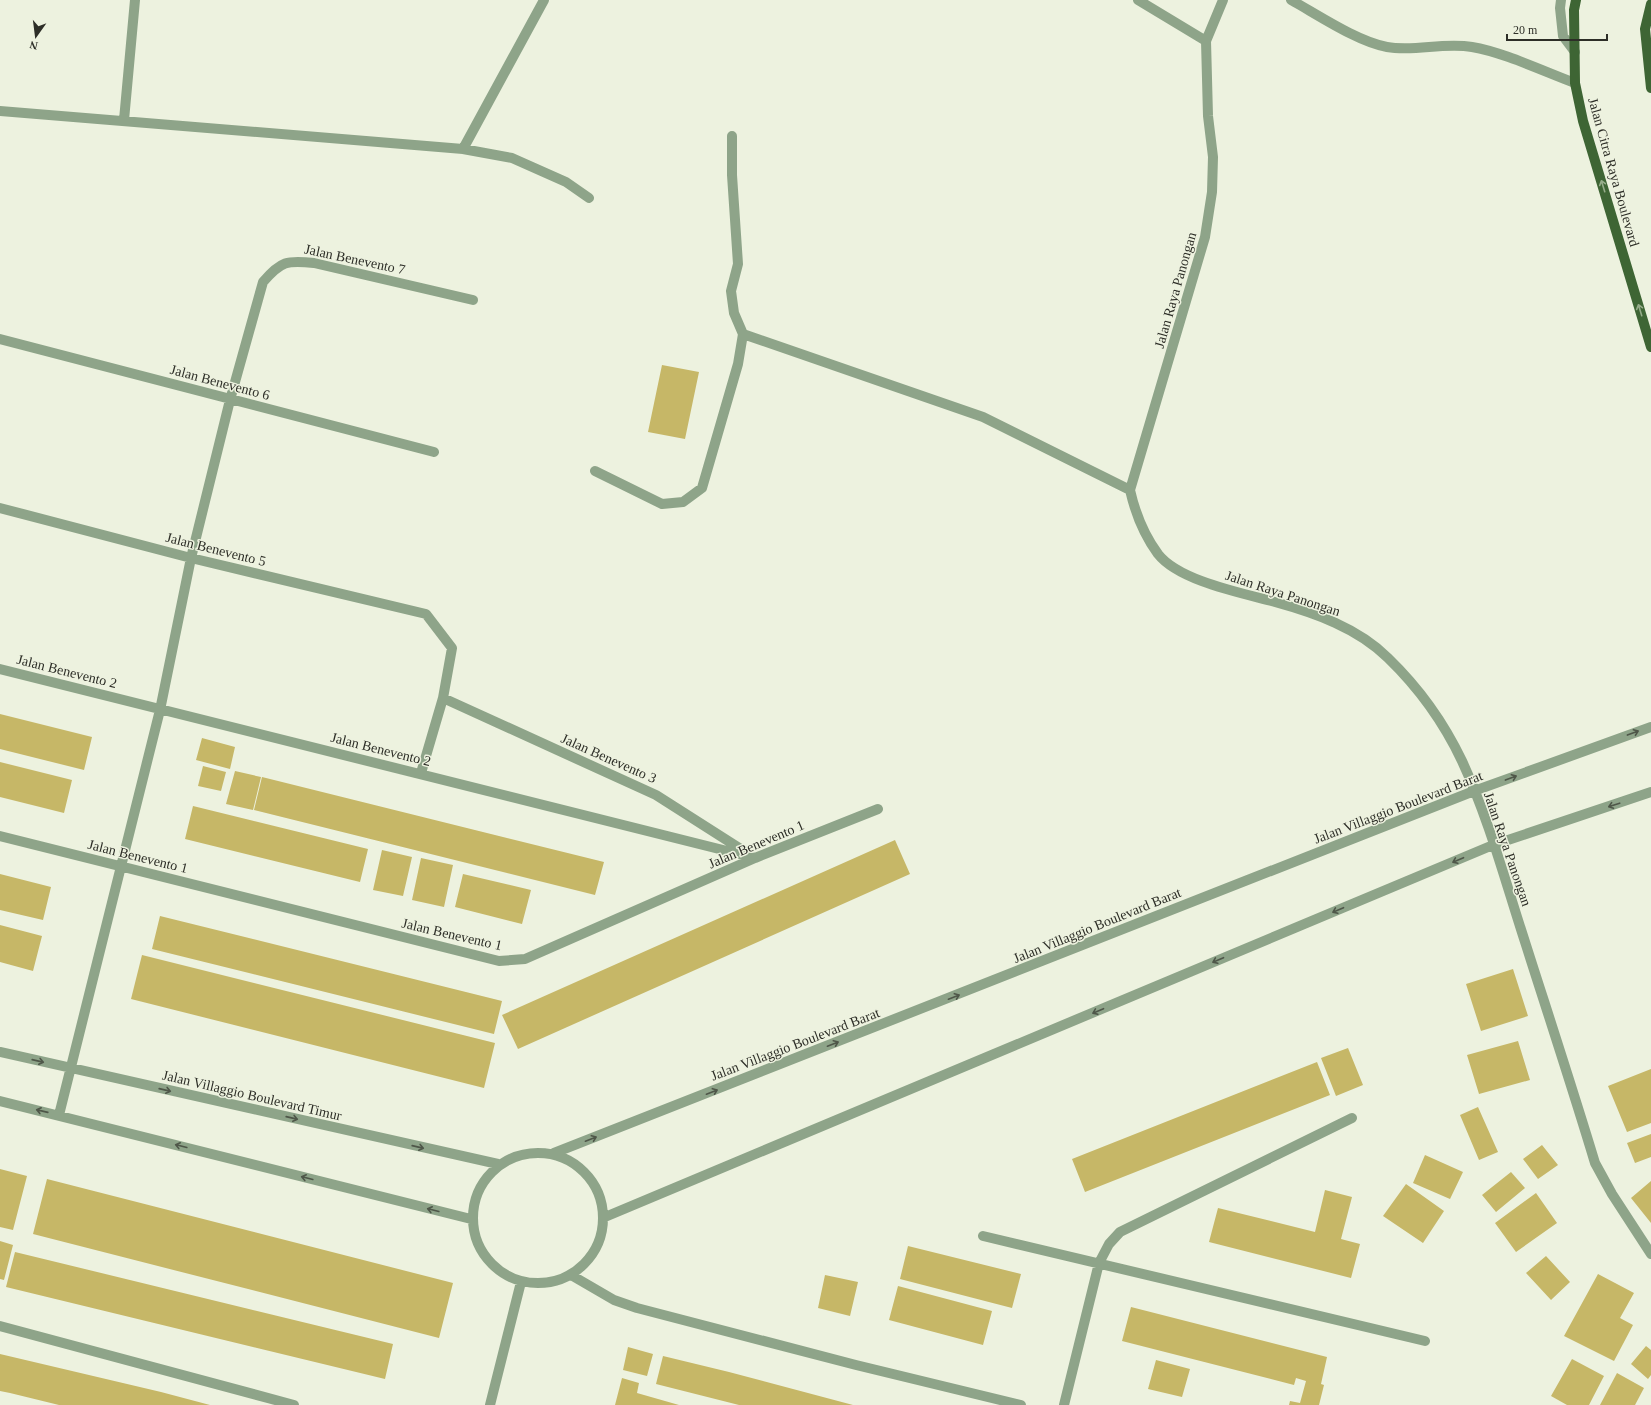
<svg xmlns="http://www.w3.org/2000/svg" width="1651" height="1405" font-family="'Times New Roman',serif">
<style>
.building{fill:#c6b767}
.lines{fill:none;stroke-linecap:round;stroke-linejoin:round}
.minor{stroke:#8ea489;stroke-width:10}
.major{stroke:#3e6534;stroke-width:10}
.oneway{stroke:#96ac8a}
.oneway2{stroke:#4f5749}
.labels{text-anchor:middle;stroke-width:3;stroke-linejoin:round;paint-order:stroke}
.street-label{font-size:14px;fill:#2d2e27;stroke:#edf2df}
</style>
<rect width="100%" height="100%" fill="#edf2df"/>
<!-- building -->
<path class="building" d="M662 365 699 372 685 439 648 432Z
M0 714 92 737 84 770 0 749Z
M202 738 235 747 230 769 196 760Z
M0 762 72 780 64 813 0 797Z
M203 766 226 772 221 791 198 786Z
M235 771 261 777 253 810 226 804Z
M262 777 604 862 595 895 254 810Z
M193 806 368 849 360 882 185 839Z
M895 840 910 874 518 1049 502 1015Z
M382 850 412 857 403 896 373 890Z
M421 858 453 865 444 907 412 900Z
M0 874 51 887 43 920 0 910Z
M463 874 531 890 522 924 455 907Z
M160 916 502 1001 494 1034 152 949Z
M0 925 42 936 33 971 0 962Z
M142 955 495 1043 484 1088 131 999Z
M1513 969 1528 1016 1481 1031 1466 984Z
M1518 1041 1530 1080 1479 1094 1467 1055Z
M1348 1048 1363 1085 1336 1096 1321 1058Z
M1317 1062 1330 1095 1085 1192 1072 1159Z
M1651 1069V1123L1627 1132 1608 1086Z
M1478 1107 1498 1152 1479 1160 1460 1115Z
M1651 1134V1157L1635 1163 1627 1143Z
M1542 1145 1558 1165 1538 1179 1523 1159Z
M1425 1155 1463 1172 1450 1199 1413 1183Z
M0 1169 27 1176 13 1230 0 1227Z
M1511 1172 1525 1188 1496 1212 1482 1195Z
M47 1179 453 1283 439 1338 33 1234Z
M1651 1181V1223L1631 1198Z
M1406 1184 1444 1211 1423 1243 1383 1216Z
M1325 1190 1352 1197 1341 1239 1360 1244 1351 1278 1209 1242 1218 1208 1315 1232Z
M1536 1193 1557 1223 1516 1252 1495 1223Z
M0 1241 13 1245 4 1280 0 1279Z
M908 1246 1021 1274 1012 1308 900 1279Z
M15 1252 393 1344 385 1379 6 1287Z
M1546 1256 1570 1282 1551 1300 1526 1273Z
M1598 1274 1634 1293 1620 1318 1633 1325 1614 1361 1564 1336Z
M825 1275 858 1282 850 1316 818 1308Z
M898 1286 992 1311 983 1345 889 1320Z
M1131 1307 1327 1357 1321 1384 1324 1385 1319 1405H1289L1290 1401 1300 1403 1306 1381 1296 1378 1294 1385 1122 1341Z
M1646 1346 1651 1350V1375L1648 1379 1631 1364Z
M628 1347 653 1354 647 1376 623 1370Z
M0 1354 161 1392 210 1405H59L10 1393 0 1391Z
M663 1356 729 1372 853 1405H739L656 1384Z
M1572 1359 1604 1376 1589 1405H1567L1551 1396Z
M1156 1360 1190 1369 1182 1397 1148 1389Z
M1617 1373 1644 1388 1635 1405H1600Z
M622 1378 639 1383 637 1393 679 1405H615Z"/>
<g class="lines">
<!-- minor -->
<path class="minor" d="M1138 0 1206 41
M1223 0 1206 41 1208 116 1213 157 1212 192 1205 237 1130 490C1135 512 1144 535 1158 554 1179 581 1242 593 1275 602 1315 613 1358 628 1388 658 1418 687 1444 723 1462 761 1489 819 1506 884 1526 945 1549 1017 1573 1090 1595 1163L1612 1194 1651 1254
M1291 0C1318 15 1358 42 1387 47 1415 52 1443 42 1472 47 1503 52 1545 72 1575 83
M1561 0 1560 8 1563 36 1575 52
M0 111 463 149 512 158 566 182 589 198
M124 120 135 0
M732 136V175L738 264 731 291 734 313 743 334 983 417 1130 490
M463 149 544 0
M0 339 434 452
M595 471 662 504 683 502 702 488 738 364 743 334
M0 508 191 558 426 614 452 648 443 698 421 773
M0 669 755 858
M443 698 656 795 747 853
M0 836 499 961 525 959 755 858 878 809
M0 1052 498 1164
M0 1101 471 1219
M59 1115 160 710 191 558 230 400 263 282C281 261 287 260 314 263L473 300
M473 1218a65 65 0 1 1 130 0a65 65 0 1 1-130 0Z
M554 1153 1474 791 1651 727
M605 1217 1493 845 1651 792
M983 1236 1425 1341
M571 1275 614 1300 637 1308 856 1365 1021 1405
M0 1326 294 1405
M490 1405 521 1282
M1064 1405 1099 1263 1109 1244 1120 1232 1352 1118"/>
<!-- major -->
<path class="major" d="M1576 0 1574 10 1575 83 1583 121 1651 347
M1651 4 1645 29 1651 88"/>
</g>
<!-- one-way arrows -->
<defs><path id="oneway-shaft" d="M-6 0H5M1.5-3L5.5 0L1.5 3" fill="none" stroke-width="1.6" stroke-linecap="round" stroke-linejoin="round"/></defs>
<g class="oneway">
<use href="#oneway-shaft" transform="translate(1603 186) rotate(-107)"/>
<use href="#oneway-shaft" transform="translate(1640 310) rotate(-107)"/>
</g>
<g class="oneway2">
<use href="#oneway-shaft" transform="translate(1633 733) rotate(-20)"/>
<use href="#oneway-shaft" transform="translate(1511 778) rotate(-20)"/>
<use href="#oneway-shaft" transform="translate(1614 805) rotate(162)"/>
<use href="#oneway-shaft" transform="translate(1458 860) rotate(157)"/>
<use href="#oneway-shaft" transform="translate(1338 910) rotate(157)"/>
<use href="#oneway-shaft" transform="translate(1218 960) rotate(157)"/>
<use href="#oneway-shaft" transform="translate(954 997) rotate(-21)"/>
<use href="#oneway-shaft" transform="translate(1098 1011) rotate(157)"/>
<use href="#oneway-shaft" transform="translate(833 1044) rotate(-21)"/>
<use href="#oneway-shaft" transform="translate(38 1061) rotate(13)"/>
<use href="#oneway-shaft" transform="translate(165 1090) rotate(13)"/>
<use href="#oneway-shaft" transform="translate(712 1092) rotate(-21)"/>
<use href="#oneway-shaft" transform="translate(42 1111) rotate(-167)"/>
<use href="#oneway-shaft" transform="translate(292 1118) rotate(13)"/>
<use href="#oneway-shaft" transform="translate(591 1139) rotate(-21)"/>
<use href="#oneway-shaft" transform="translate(181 1146) rotate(-166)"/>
<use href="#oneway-shaft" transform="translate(418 1147) rotate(13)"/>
<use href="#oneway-shaft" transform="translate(307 1178) rotate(-166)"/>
<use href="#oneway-shaft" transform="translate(433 1210) rotate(-166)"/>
</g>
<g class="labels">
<!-- street labels -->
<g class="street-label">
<text transform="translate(1614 172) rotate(74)" y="5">Jalan Citra Raya Boulevard</text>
<text transform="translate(355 259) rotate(12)" y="5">Jalan Benevento 7</text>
<text transform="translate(1175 290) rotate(-74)" y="5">Jalan Raya Panongan</text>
<text transform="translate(220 382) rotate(15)" y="5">Jalan Benevento 6</text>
<text transform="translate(216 549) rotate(14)" y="5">Jalan Benevento 5</text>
<text transform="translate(1283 593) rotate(18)" y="5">Jalan Raya Panongan</text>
<text transform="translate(67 671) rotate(14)" y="5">Jalan Benevento 2</text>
<text transform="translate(381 749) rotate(14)" y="5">Jalan Benevento 2</text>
<text transform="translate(609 758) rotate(24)" y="5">Jalan Benevento 3</text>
<text transform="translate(1398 807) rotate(-21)" y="5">Jalan Villaggio Boulevard Barat</text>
<text transform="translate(756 844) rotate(-23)" y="5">Jalan Benevento 1</text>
<text transform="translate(1508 849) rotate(71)" y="5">Jalan Raya Panongan</text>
<text transform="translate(138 856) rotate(14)" y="5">Jalan Benevento 1</text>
<text transform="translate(1097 925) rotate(-22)" y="5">Jalan Villaggio Boulevard Barat</text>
<text transform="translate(452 934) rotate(13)" y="5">Jalan Benevento 1</text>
<text transform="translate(795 1044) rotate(-21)" y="5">Jalan Villaggio Boulevard Barat</text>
<text transform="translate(252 1095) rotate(13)" y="5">Jalan Villaggio Boulevard Timur</text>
</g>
</g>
<!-- north arrow -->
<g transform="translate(36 36) rotate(194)" stroke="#edf2df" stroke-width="3" paint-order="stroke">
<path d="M0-3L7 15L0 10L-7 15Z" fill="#2d2e27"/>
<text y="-6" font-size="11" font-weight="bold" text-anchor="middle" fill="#2d2e27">N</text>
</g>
<!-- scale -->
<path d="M1507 34v6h100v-6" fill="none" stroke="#2d2e27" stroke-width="2"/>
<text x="1513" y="34" font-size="12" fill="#2d2e27" stroke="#edf2df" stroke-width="3" paint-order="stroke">20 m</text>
</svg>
